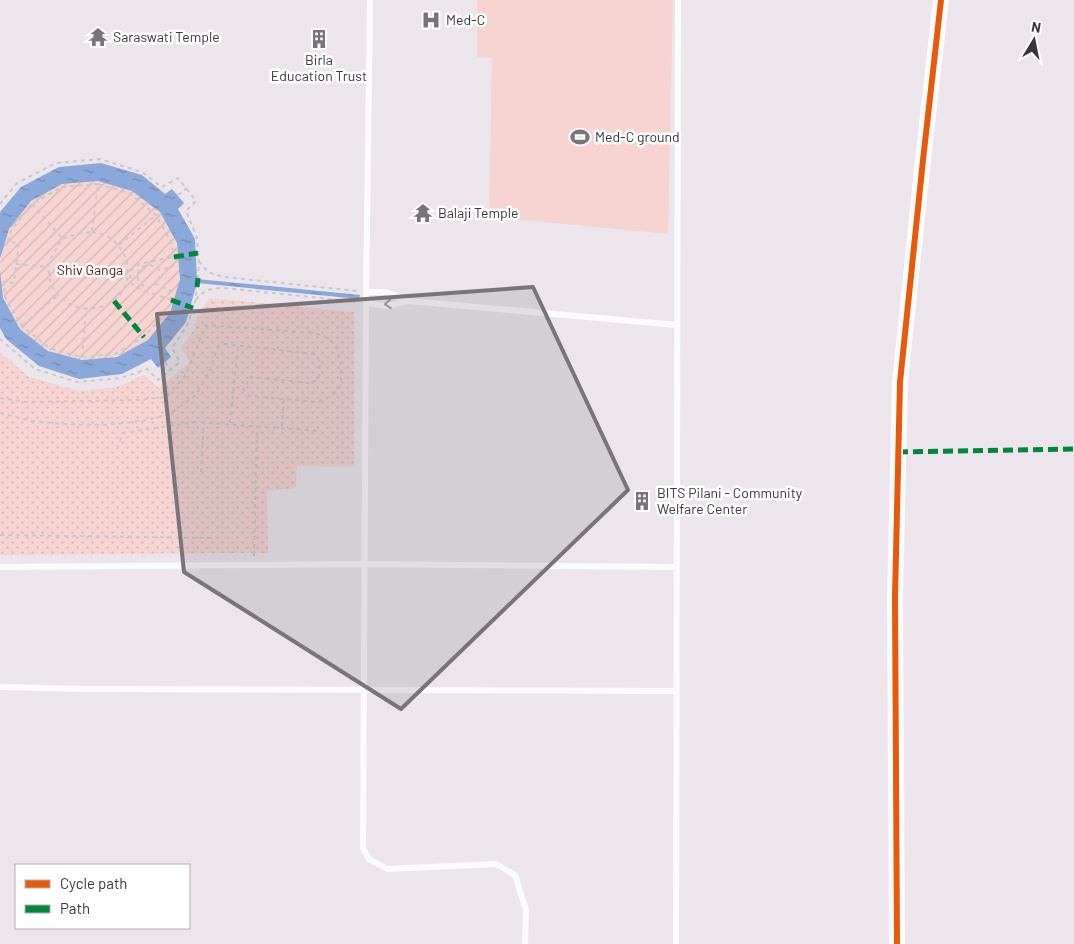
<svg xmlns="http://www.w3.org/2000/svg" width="1074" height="944" font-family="Barlow,sans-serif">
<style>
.grass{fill:url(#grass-dots)}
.garden{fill:url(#garden-furrows)}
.pitch{fill:#f6d4d2}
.water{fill:url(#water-ripples)}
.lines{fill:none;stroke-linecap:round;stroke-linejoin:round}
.path{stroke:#cac8cb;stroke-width:2;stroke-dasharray:4 4;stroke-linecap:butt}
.service{stroke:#fcfbfc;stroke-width:6}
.tertiary{stroke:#fcfbfc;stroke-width:16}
.quiet{stroke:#00873e;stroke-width:5;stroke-dasharray:10 5;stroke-linecap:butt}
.cycleway-casing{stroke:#fff;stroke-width:9}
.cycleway{stroke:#e8590c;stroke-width:6}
.oneway{stroke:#9c989c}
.marked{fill:#797479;fill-opacity:0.2;stroke:#797479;stroke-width:4;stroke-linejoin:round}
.labels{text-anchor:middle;stroke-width:5;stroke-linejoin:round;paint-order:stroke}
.poi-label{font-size:14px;fill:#3b363b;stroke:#fff;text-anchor:start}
.park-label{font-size:14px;fill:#63120e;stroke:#fff}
</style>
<defs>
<pattern id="grass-dots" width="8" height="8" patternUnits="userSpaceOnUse" patternTransform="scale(1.25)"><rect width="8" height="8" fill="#f6d4d2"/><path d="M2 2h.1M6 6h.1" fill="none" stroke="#d4b7b5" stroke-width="1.8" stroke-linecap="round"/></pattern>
<pattern id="garden-furrows" width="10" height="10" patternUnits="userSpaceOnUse" patternTransform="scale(1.25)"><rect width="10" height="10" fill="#f6d4d2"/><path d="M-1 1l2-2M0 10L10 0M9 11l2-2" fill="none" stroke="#d4b7b5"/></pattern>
<pattern id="water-ripples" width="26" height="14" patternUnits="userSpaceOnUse" patternTransform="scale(1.25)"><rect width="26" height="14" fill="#8aa8da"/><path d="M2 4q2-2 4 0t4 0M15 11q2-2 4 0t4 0" fill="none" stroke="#728ab2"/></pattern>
</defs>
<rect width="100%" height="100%" fill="#ece6ec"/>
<!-- grass -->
<path class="grass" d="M209 298 354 312V467L297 466 296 488 267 491 268 553 0 555V352L29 377 80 391 117 387 144 375 159 388 190 362 181 348 192 333 200 311Z"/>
<!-- garden -->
<path class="garden" d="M0 270a90 90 0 1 1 180 0a90 90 0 1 1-180 0Z"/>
<!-- pitch -->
<path class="pitch" d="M477 0H672L673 1 668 234 489 217 492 58 477 57Z"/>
<!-- water -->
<path class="water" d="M101 163 142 175 165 194 172 189 184 203 178 209 195 239 197 279 360 295 359 299 197 283 186 322 165 348 171 357 158 368 151 359 122 374 79 379 39 366 6 339 0 328V271L3 298 20 329 48 351 82 360 117 357 148 340 170 313 180 279 177 243 160 212 132 191 98 181 62 184 31 201 9 229 0 259V212L21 187 59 167Z"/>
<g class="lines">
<!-- path -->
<path class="path" d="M98 184 129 193 156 215 172 244 174 264 172 267 159 270 151 265 141 267 137 274 139 283 148 288 157 284 171 291 172 297 167 311 144 337 115 354 81 357 49 348 22 326 5 297 4 282 14 283 19 243 8 242 11 231 32 204 62 187Z
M178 195 187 188
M0 204 17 183 56 163 100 159 142 172 162 187 178 178 196 201 186 211 197 238 199 261 198 278
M32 204 62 238
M92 231 98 184
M92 232C96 233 102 234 107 236 116 241 125 252 127 263 127 266 128 271 128 274 123 321 54 319 49 274 49 272 48 269 48 266 49 260 59 245 62 239L77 234Z
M119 245 156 215
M199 261 207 271 216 275 225 277 357 291
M16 264 48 267
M158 277 167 278
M171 300 136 287 131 283 130 274 133 268 139 264 174 257
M196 300C203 290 212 288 224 288L359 302
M23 325 57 296
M0 339 35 369 77 382 121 378 147 369 158 380 180 362 172 348 188 324 195 302 197 287
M82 357 86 309
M165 362 171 370
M0 398 26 402 138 400 166 397 185 376 206 325 314 333C335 338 340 350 341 371 341 377 342 384 338 390 333 396 324 400 318 402L250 396 245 392 243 388 251 377 310 383 319 379C319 370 322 360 314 354L225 344 219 346 217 349 210 370 196 395 170 414 142 421 104 425 63 424 32 421 0 413
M230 423 238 346
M282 427 284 399
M117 449 123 433 195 422 321 431
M201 472 204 422
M0 535 214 538
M254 556 257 426"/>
<!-- service -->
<path class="service" d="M370 0 366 303 363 848 369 859 387 869 496 864 515 875 526 910 525 944
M367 292H386L409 301 677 325
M366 303 386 306 408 301
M0 567 364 564 676 567
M0 687 86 689 676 691
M676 944 678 0"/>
<!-- tertiary -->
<path class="tertiary" d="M897 944 895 597 900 382 923 160 941 0"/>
<!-- quiet -->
<path class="quiet" d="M174 257 198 253
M197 287 198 278
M171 300 193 308
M114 301 144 337
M898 452 1074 449"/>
<!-- cycleway casing -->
<g class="cycleway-casing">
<path id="cycleway" d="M897 944 895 597 900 382 923 160 941 0"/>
</g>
<!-- cycleway -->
<use href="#cycleway" class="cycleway"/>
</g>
<!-- one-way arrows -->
<defs><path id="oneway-chevron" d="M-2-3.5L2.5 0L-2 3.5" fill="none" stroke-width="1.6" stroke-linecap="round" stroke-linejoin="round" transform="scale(1.25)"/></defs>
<use class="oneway" href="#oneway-chevron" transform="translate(388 304) rotate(176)"/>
<!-- marked area -->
<path class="marked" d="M533 287 628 490 401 709 184 572 157 314Z"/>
<!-- icons -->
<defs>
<g id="hospital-bare" transform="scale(1.5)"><path d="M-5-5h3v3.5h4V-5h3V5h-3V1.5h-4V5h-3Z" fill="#797479" stroke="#fff" stroke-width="2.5" paint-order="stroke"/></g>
<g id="temple-bare" transform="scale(1.5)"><path d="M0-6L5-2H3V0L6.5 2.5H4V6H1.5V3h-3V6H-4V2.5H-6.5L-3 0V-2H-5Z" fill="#797479" stroke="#fff" stroke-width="2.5" paint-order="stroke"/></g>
<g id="building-bare" transform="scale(1.5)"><path d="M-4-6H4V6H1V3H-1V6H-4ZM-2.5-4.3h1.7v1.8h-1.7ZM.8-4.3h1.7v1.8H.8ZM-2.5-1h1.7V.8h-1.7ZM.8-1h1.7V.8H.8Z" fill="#797479" stroke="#fff" stroke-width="2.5" paint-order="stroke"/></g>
<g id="stadium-bare" transform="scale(1.5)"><path d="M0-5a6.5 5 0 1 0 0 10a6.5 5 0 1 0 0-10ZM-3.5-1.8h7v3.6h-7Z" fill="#797479" stroke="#fff" stroke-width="2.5" paint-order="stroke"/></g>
</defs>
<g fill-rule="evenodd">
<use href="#hospital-bare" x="431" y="20"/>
<use href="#temple-bare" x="98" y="37"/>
<use href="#building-bare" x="319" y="39"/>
<use href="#stadium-bare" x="580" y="137"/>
<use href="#temple-bare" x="423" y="213"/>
<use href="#building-bare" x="642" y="501"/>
</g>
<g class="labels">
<!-- poi labels -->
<g class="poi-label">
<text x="446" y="25">Med-C</text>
<text x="113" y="42">Saraswati Temple</text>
<text x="319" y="65" text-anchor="middle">Birla<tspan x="319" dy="16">Education Trust</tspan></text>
<text x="595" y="142">Med-C ground</text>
<text x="438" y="218">Balaji Temple</text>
<text x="657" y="498">BITS Pilani - Community<tspan x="657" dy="16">Welfare Center</tspan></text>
</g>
<!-- park labels -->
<g class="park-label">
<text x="90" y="275">Shiv Ganga</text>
</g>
</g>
<!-- legend -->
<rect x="15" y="864" width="175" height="65" fill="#ffffff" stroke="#b1afb1"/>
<rect x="25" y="880" width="25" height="8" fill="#e8590c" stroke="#b1afb1"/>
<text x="60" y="889" font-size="15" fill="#3b363b">Cycle path</text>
<rect x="25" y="905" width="25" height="8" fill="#00873e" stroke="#b1afb1"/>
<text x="60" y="914" font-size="15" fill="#3b363b">Path</text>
<!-- north arrow -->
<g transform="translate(1034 40) rotate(10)" stroke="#ffffff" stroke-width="4" paint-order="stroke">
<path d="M0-4L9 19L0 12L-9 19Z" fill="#3b363b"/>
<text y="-8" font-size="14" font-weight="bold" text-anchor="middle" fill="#3b363b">N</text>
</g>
</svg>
